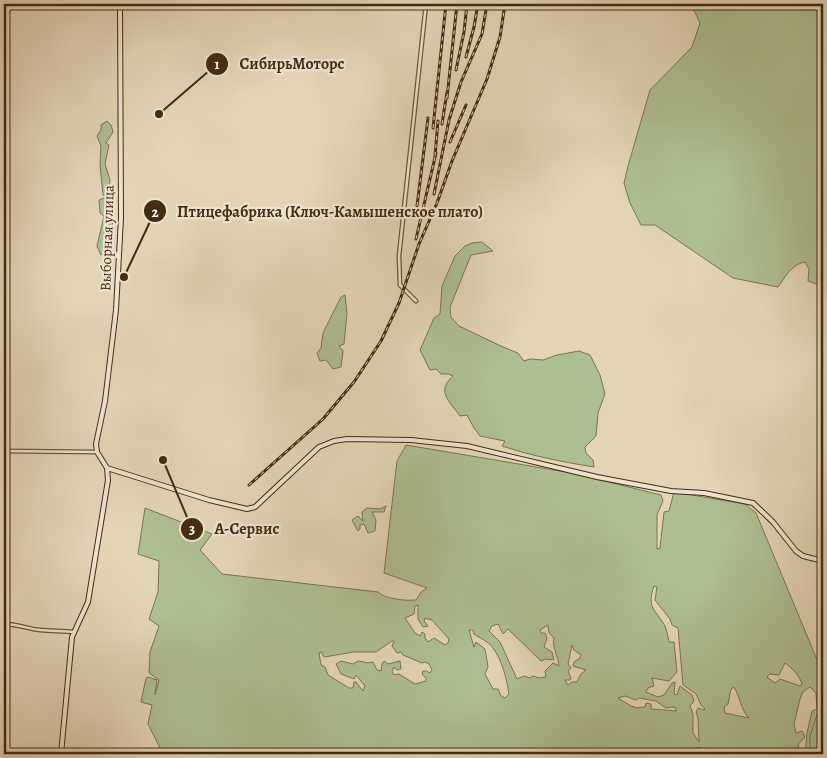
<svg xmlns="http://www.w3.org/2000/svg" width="827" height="758" font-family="Alegreya,serif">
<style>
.green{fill:#aebe93;stroke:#7a7452;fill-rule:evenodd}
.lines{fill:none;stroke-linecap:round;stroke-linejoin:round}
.stream{stroke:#76806c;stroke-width:1}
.street-casing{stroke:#6c553a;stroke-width:5}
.secondary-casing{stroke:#452b10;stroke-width:6}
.street{stroke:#ede3d1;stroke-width:2.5}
.secondary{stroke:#ede3d1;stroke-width:4}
.rail-casing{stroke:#452b10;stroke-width:3}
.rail{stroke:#ede3d1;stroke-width:1;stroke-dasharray:4;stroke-linecap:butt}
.labels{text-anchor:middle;stroke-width:4.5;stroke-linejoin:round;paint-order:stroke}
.street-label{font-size:15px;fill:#452b10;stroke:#ede3d1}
.leader{fill:none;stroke:#452b10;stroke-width:2}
.callout-dot{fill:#452b10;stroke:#ede3d1;stroke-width:2}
.mark-label{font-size:15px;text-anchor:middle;font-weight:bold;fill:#fff}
.callout-label{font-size:16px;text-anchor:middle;font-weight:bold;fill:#452b10;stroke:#ede3d1;stroke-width:4.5;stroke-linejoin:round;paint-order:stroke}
</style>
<rect width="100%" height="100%" fill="#e3d4b8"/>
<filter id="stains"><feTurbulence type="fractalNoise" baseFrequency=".004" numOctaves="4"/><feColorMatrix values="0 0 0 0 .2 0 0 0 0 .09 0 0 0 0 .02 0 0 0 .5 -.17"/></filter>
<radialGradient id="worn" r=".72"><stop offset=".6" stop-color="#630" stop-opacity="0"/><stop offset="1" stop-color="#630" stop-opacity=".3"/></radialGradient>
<!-- green -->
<path class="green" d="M691 4H823V282L816 284 808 281 809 269 805 262C792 264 785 277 778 287L733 278 655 225H641L630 203 624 183 628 166 650 90 692 47 700 23Z
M107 121 111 125 113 132 106 143 109 145 105 164 110 180 109 194 105 196 103 195 100 165 101 146 97 136 101 130V125Z
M104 198 110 202 109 212 113 222 107 241H111V247L101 255 97 246 104 216 100 213 99 200Z
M482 242 493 251 471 255 450 307 451 317 459 326 503 347 518 353 524 361 530 359 543 360 557 355 579 351 590 355 600 375 605 394 598 413 596 436 585 447 586 453 593 460 594 467C563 462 532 456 502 446L505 441 480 436 474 428 467 415 460 416C449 401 436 391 453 376L448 374H441L436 369 430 370 420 350 434 318 440 314 442 286 455 256 465 246 472 243Z
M345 295 347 313 344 344 339 346 343 351 341 367 333 369 326 360 320 361 317 353 321 348 323 333 341 297Z
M406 445 572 473 661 495 663 501 657 515V549L660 548 664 512 669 511 674 492 745 504 756 513 823 674V730L821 733 820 740 823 744V754H805L807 733 812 711 817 709 816 693 810 687 803 692 800 699 794 724 796 733 802 731 805 737 799 743 796 754H709L708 751 699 747 696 748V754H265C244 746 224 753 203 754 190 755 176 754 163 754L148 724 152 705 141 702 146 678 148 677 157 680 155 695 159 680 149 673 150 652 159 626 149 619 158 592 159 561 138 554 145 508 212 534 200 550 222 574 378 592C385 599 406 601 416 600L421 592 427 588 384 573 397 461ZM654 586 657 587 655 600 670 619 672 625 678 628 683 685 696 694 701 705 705 709 704 710 698 708 696 712 698 718 699 742 693 733V714L690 706 694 701 692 695 680 686 677 695 674 694 675 682 672 683 664 695 658 697 646 692 648 688 654 686 652 678 669 681 677 672 674 642H669C668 637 667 631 665 626 656 610 646 608 654 586ZM418 605V619L423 627 428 626 424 621 425 618 432 620 449 639 448 643 445 645 434 638 428 642 425 638V634L422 632 420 636 415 633 405 618 414 614 415 606ZM498 624 503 634 508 629 541 661 546 659 554 660 552 652 544 647 547 638 545 633H541L540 630 548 625 549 633 554 638C552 648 558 655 559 666L553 663 545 671 546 677 539 678 533 676 530 678 524 676 517 679 500 642 489 631 492 626ZM469 630H473L474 634C480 638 489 642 493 648 502 660 507 680 509 694L505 698 501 696 498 689H493L485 674 488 667 485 649 476 642 474 647ZM392 641H394L392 646 397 653 401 652 403 655 422 663 425 662 429 664 432 670 430 673 427 671H423L422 674 426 678V681L415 684 399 674 394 675 392 672 394 667 397 670 401 669 400 661 388 664 384 661 382 664 381 671 377 670 373 662 368 663 358 661 353 664 341 661 336 664 341 674 354 679 356 675 365 686 363 691 356 682H354L353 688H349L328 675 325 667 321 665 319 653 321 652 324 657 354 652H376ZM572 645 574 650 581 655 580 658 574 662 573 666 586 670 581 674 577 682H572L568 685 565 680H570L571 678 568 671 571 668 568 664ZM785 663C792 668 800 676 802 684L800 686 780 679 775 683 767 677 770 674 779 675ZM734 687C740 697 741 710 749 718L725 713 724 707 728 704 731 689ZM625 696 636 700 639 698 656 701 666 708 672 707 676 708V711L651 709V704L646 703 645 707 637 708 631 706 618 698Z
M386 506 384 512H372L376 520 375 531 368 533 364 524 360 525V529L358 531 352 520 358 516 363 521 362 512 367 508 380 509Z"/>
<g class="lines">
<!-- stream -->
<path class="stream" d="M815 754 810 746V736L819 709 823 689"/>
<!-- street casing -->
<g class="street-casing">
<path id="street" d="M416 301 400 285 399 256 426 4
M4 451 97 452
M4 624C17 624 28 629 40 630 51 631 62 631 74 632
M207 754 236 751 262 754"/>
</g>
<!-- secondary casing -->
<g class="secondary-casing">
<path id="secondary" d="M107 468 209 500 247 509 255 507 319 447 334 441 347 439 411 440 467 446 597 477 671 491 704 493 753 503 773 522 796 551 803 556 823 561
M61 754 72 637 88 602 108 480 107 468 97 452 96 444 105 401 116 310 121 218 120 4"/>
</g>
<!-- street -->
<use href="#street" class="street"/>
<!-- secondary -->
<use href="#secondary" class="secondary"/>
<!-- rail casing -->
<g class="rail-casing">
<path id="rail" d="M466 57 474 27 478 4
M456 70 464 32 467 4
M447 98 457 4
M442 124 447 92
M433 128 446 4
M450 142 466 105
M435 156 438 121
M434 194 449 120 461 82 482 34 487 4
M417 206 428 118
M416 239 436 153
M249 485 323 419 354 382 381 341 399 303 419 244 437 203 452 161 487 79 500 37 505 4"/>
</g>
<!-- rail -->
<use href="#rail" class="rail"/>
</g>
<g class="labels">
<!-- street labels -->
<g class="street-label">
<text transform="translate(107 238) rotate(-88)" y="5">Выборная улица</text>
</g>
</g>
<!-- callouts -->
<path class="leader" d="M159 114L217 64M124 277L155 211M163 460L192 529"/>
<g class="callout-dot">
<circle cx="159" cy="114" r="5"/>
<circle cx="124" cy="277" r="5"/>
<circle cx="163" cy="460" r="5"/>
<circle cx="217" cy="64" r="12"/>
<circle cx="155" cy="211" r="12"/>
<circle cx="192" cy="529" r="12"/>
</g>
<g class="mark-label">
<text x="217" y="69">1</text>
<text x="155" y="217">2</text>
<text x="192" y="534">3</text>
</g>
<g class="callout-label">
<text x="292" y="69">СибирьМоторс</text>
<text x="330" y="217">Птицефабрика (Ключ-Камышенское плато)</text>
<text x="247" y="534">А-Сервис</text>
</g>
<!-- margin -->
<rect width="827" height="758" fill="none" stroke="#e3d4b8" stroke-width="20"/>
<rect x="5" y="5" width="817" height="748" fill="none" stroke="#452b10" stroke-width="2.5"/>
<rect x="10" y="10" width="807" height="738" fill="none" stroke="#452b10"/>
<rect width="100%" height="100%" filter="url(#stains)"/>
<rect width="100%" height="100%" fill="url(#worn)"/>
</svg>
